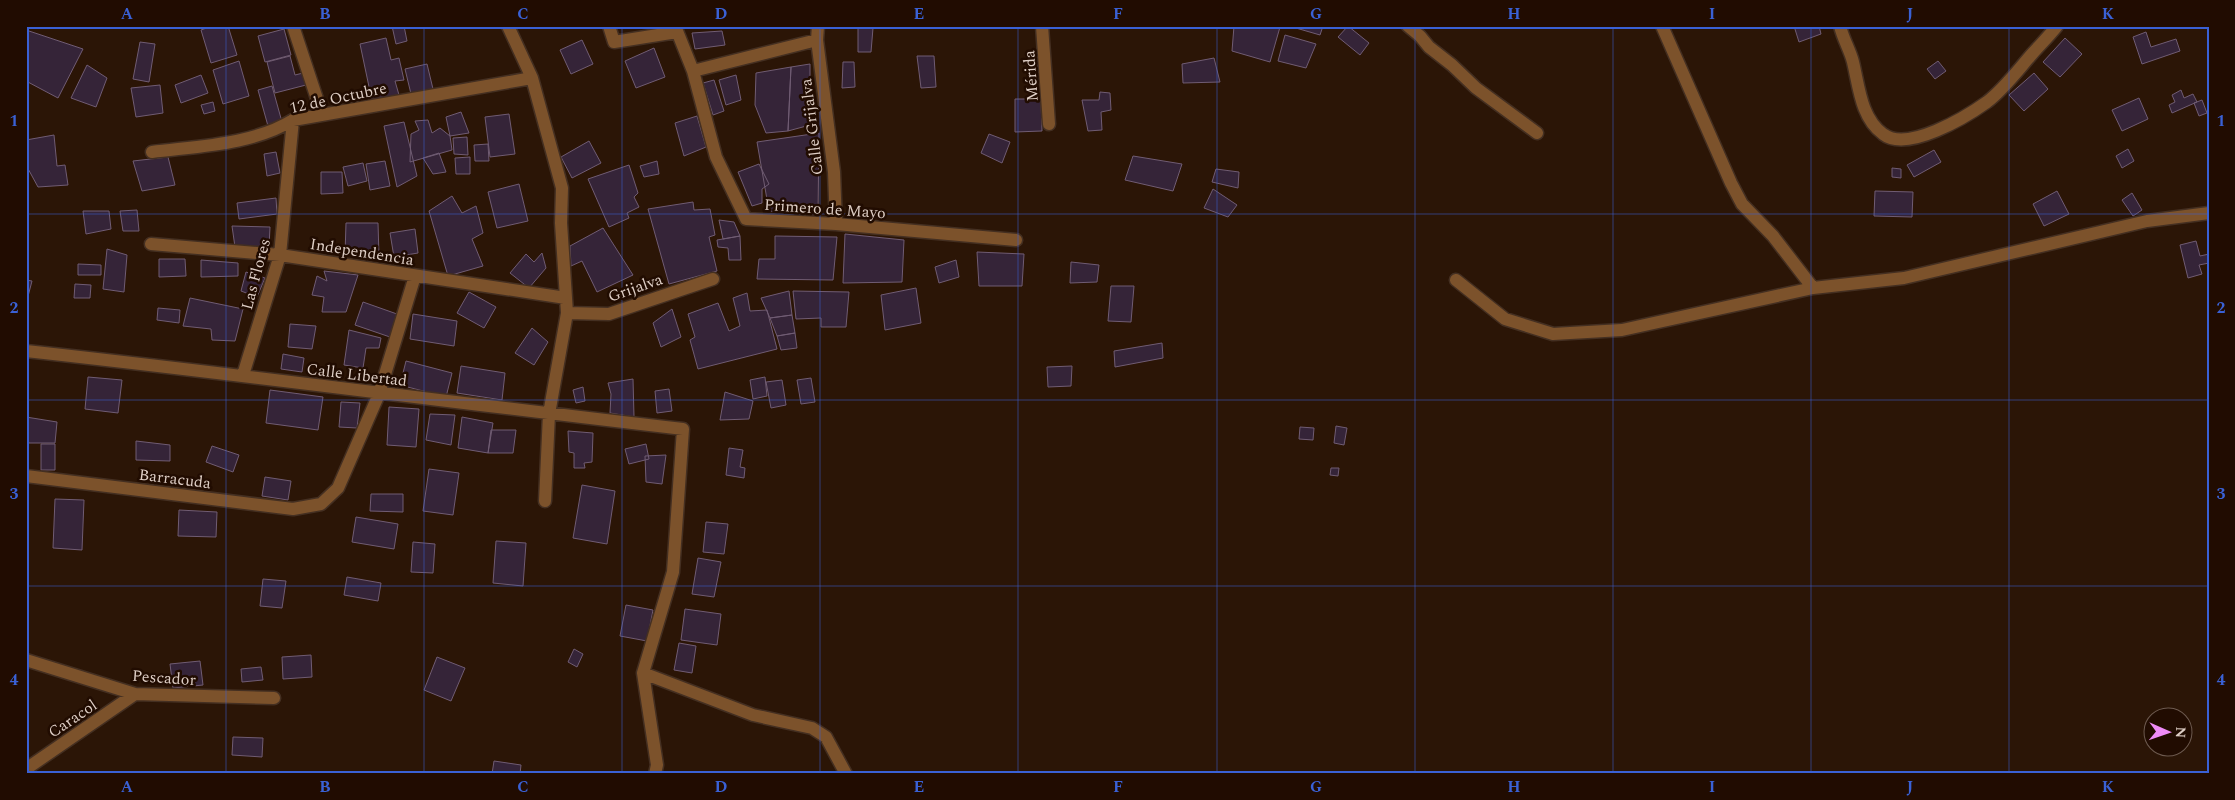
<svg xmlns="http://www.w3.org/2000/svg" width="2235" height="800" font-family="Spectral,serif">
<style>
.building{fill:#352438;stroke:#705c73}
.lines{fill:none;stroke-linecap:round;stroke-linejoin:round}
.minor-casing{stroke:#442f21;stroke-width:15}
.minor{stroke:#7c522b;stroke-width:12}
.grid{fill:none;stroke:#3a61d5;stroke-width:1;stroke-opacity:0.55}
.labels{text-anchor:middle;stroke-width:5;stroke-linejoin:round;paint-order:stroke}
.street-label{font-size:16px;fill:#decec5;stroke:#210c01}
.neatline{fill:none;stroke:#3a61d5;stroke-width:2}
.grid-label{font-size:16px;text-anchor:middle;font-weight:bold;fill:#3a61d5}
</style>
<rect width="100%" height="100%" fill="#2b1506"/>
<!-- building -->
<path class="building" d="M212 26H228L237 55 211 63 201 30Z
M392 26H404L407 41 396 44Z
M1234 26 1280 27 1270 62 1232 51Z
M1289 26H1323L1320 35Z
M1348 26 1369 43 1360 55 1338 37Z
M1794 26H1819L1821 34 1799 42Z
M858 27 873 28 871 52H858Z
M284 29 291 55 265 62 258 36Z
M26 30 83 49 58 98 26 81Z
M722 31 725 45 695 49 692 33Z
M2146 32 2151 47 2176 39 2180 51 2142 64 2133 37Z
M1285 35 1316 44 1306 68 1278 61Z
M386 38 391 60 399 58 404 80 395 81 399 95 372 101 360 44Z
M2065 38 2082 54 2060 77 2043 62Z
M582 40 593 64 571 74 560 50Z
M140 42 155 44 149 82 133 79Z
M654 48 665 77 636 88 625 61Z
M1036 53 1038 71 1029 72 1026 55Z
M290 56 295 75 303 73 306 85 275 93 267 62Z
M917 56H934L936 87 921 88Z
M1214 58 1220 82 1183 83 1182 64Z
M239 61 249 96 223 104 213 70Z
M1938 61 1946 71 1935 79 1927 69Z
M843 62H854L855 87 842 88Z
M427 64 433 89 411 94 405 69Z
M810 64V125L788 131 791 67Z
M87 65 107 78 96 107 71 98Z
M791 67 788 131 766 133 755 105 756 73Z
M2034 73 2048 89 2024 111 2009 95Z
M201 75 208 93 181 103 175 85Z
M736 75 741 100 726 105 719 80Z
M714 80 724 111 713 115 703 83Z
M160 85 163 113 136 117 131 88Z
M272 86 282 122 268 126 258 90Z
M2181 90 2184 98 2193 94 2197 102 2172 113 2169 105 2175 102 2172 95Z
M1100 92 1110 93 1111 110 1101 112 1102 130 1088 131 1082 100H1099Z
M2139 98 2148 119 2122 131 2112 110Z
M1015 99H1041L1042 131 1015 132Z
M2202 100 2207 113 2199 116 2194 103Z
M213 102 215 111 204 114 201 105Z
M461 112 469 133 450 136 446 117Z
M509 114 515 154 490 157 485 117Z
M697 116 706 147 684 156 675 123Z
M428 120 432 133 440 128 450 136 452 150 410 162 411 134 419 130 415 121Z
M404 122 417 176 397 187 384 126Z
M819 133 818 215 769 211 757 142Z
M989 134 1010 142 1002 163 981 153Z
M54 135 57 166 65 165 68 185 38 187 26 165V140Z
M467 137 468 155 454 154 453 138Z
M589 141 601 163 572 178 561 157Z
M488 144 489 161H475L474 145Z
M2128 149 2134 161 2122 168 2116 156Z
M1934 150 1941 162 1914 177 1907 165Z
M276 152 280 173 267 176 264 154Z
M439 153 446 172 433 174 423 158Z
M1133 156 1182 164 1173 191 1125 180Z
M168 157 175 185 142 191 133 161Z
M470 157V174H456L455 158Z
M385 161 390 186 370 190 366 164Z
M657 161 659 174 644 177 640 166Z
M363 163 367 181 348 186 343 167Z
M759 164 769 184 762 189V203L752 206 738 172Z
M629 165 638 193 634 197 639 207 627 213 629 218 609 227 588 179Z
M1892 168 1901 169V178L1892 177Z
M1216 169 1239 172 1238 188 1212 182Z
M321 172H342L343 193 321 194Z
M519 184 528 221 497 228 488 192Z
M1213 189 1237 205 1228 217 1204 208Z
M1875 191 1913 192 1912 217 1874 216Z
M2057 191 2069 214 2044 226 2033 204Z
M2132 193 2142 210 2133 216 2122 200Z
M452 196 462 213 476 206 483 233 472 239 483 266 448 276 429 211Z
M276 198 277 214 239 219 237 203Z
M693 202 694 210 710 209 715 235 709 237 717 271 669 284 648 209Z
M137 210 139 231H123L120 211Z
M83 211H109L111 229 86 234Z
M719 220 734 222 740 236 723 239Z
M346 223H378L379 256 345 255Z
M232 226 270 227 269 247H235Z
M603 228 633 275 597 292 582 261 571 266 570 246Z
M415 229 418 253 394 257 390 233Z
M845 234 904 240 902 282 843 283Z
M740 236 741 260H729L728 248 718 247 717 240Z
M775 236 837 237 833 280 757 279 759 259H775Z
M2196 241 2200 256 2209 254V263L2199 265 2202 274 2188 278 2180 245Z
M107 249 127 255 124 292 103 289Z
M977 252 1024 254 1022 286H979Z
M542 253 546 268 529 288 510 273 526 254 534 262Z
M159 259H185L186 276 159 277Z
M201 260 238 263V276L201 277Z
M956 260 959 277 939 283 935 267Z
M1071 262 1099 265 1097 282 1070 283Z
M78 264 101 265V275H78Z
M324 271 358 275 346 312H322L324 297 312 295 317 276 327 281Z
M246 272 265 278 257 297 241 291Z
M26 280 32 281 26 304Z
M75 284 91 285 90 298H74Z
M1111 286H1134L1131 322 1108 321Z
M916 288 921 323 885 330 881 295Z
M789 291 792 315 770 318 761 298Z
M793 291 849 292 846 327H821V318L796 319Z
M469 292 496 307 484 328 457 313Z
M747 293 750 311 767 310 777 349 698 369 690 340 695 337 688 314 718 303 729 331 740 326 733 298Z
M190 298 243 309 235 341 212 340 211 329 183 326Z
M363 302 397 314 390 337 355 325Z
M158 308 180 310 179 323 157 320Z
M672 309 681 337 661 347 653 323Z
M413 314 457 321 454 346 410 339Z
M792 315 795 333 777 336 770 318Z
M290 324 316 326 312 349 288 347Z
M532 328 548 342 534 365 515 353Z
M349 330 381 338 379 348H366L363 368 344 365Z
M795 333 797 348 781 350 777 336Z
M1162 343 1163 358 1115 367 1114 351Z
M283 354 304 358 302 372 281 369Z
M406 361 452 373 446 397 400 385Z
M461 366 505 373 502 400 457 393Z
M1072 366 1071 386 1048 387 1047 367Z
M88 377 122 380 118 413 85 409Z
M765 377 767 396 753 399 750 380Z
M811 378 815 402 801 404 797 380Z
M633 379 634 417 610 413 611 394 608 383Z
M782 380 786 405 771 408 766 382Z
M583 387 585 401 576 403 573 390Z
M669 389 672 411 657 413 655 391Z
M270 390 323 397 318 430 266 423Z
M725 392 753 401 749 419 720 420Z
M341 402 360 403 357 428 339 427Z
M389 407 419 409 416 447 387 445Z
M430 414 455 415 451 445 426 440Z
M26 417 57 422 55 443H29L26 438Z
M462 417 493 423 488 453 458 448Z
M1336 426 1347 428 1344 445 1334 443Z
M1300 427 1314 428 1313 440 1299 439Z
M491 430H516L513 453H488Z
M568 431 593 433 592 462 584 463 585 468H574V453L569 452Z
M136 441 170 445V461L136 460Z
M41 444H55V470H41Z
M646 444 649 459 629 464 625 449Z
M212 446 239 455 233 472 206 462Z
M729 448 743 450 740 467 745 468 744 478 726 475Z
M666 455 662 484 646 482 645 456Z
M1331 468H1339L1338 476 1330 475Z
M429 469 459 473 453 515 423 511Z
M265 477 291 481 288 500 262 496Z
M582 485 615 491 607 544 573 538Z
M371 494H403V512L370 511Z
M55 499 84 500 82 550 53 548Z
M179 510 217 512 216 537 178 536Z
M356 517 398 524 394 549 352 542Z
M706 522 728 524 724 554 703 552Z
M496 541 526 543 523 586 493 583Z
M413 542 435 544 433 573 411 572Z
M698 558 721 562 714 597 692 594Z
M347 577 381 583 378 601 344 595Z
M263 579 286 581 282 608 260 606Z
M626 605 653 610 647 641 620 636Z
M685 609 721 614 717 645 681 640Z
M679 643 696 646 692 673 674 670Z
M574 649 583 654 577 667 568 662Z
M311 655 312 677 283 679 282 657Z
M437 657 465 668 451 701 424 690Z
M200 661 203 685 173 688 170 664Z
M261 667 263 680 242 682 241 669Z
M233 737 263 738 262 757 232 755Z
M494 761 521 765 520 774H492Z"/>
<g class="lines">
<!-- minor casing -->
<g class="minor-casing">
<path id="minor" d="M293 26 322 114
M508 26 532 78 562 188 561 223 567 313 549 414 545 501
M609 26 614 42 677 32
M675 26 693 71 716 157 746 219 836 224 1016 240
M818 26 817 40 834 172 836 224
M1042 26 1049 124
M1408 26 1420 36 1429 47 1452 65 1476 88 1537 133
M1662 26 1731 183 1742 204 1773 236 1813 288
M1840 26C1843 39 1850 50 1853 62 1859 87 1861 118 1883 134 1907 153 1966 117 1987 102 2004 89 2018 70 2032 54 2040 45 2049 36 2057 26
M693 71 817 40
M152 152C199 146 252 145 293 120L532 78
M151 244 280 255 566 298
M1456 280 1505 319 1553 334 1622 330 1813 288 1904 278 2147 221 2209 213
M567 313 609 314 713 279
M26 351C246 375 464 404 683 429L673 572 643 673 657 765 655 774
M243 375 280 255 293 120
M26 476 293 509 321 504 338 488 379 394 415 276
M26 660 135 694 274 698
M643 673 753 715 812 728 826 737 846 774
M26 769 135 694"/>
</g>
<!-- minor -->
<use href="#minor" class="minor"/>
</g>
<!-- grid -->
<path class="grid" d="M226 26V774M424 26V774M622 26V774M820 26V774M1018 26V774M1217 26V774M1415 26V774M1613 26V774M1811 26V774M2009 26V774M26 214H2209M26 400H2209M26 586H2209"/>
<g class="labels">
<!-- street labels -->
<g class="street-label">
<text transform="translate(1030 76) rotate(-94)" y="6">Mérida</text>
<text transform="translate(338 97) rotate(-12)" y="6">12 de Octubre</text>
<text transform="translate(811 127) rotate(-97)" y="6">Calle Grijalva</text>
<text transform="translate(825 208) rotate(4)" y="6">Primero de Mayo</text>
<text transform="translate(362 251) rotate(9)" y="6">Independencia</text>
<text transform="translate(255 274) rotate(-75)" y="6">Las Flores</text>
<text transform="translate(635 287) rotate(-19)" y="6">Grijalva</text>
<text transform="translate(357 374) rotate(7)" y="6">Calle Libertad</text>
<text transform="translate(175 478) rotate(7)" y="6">Barracuda</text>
<text transform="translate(164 677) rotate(4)" y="6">Pescador</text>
<text transform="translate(72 718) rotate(-34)" y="6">Caracol</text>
</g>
</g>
<!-- border -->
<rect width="2235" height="800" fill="none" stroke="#210c01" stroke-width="55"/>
<!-- north arrow -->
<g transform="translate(2168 732) rotate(92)"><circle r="24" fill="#210c01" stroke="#6d5a4f"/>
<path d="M0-4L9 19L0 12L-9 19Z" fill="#ee8bf7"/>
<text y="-8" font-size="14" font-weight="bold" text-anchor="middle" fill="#decec5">N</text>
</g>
<rect x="28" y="28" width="2180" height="744" class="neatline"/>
<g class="grid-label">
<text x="127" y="19">A</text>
<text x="325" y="19">B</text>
<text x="523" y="19">C</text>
<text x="721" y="19">D</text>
<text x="919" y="19">E</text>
<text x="1118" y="19">F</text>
<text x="1316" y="19">G</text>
<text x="1514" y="19">H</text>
<text x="1712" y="19">I</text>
<text x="1910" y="19">J</text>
<text x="2108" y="19">K</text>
<text x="14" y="126">1</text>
<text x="2221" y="126">1</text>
<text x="14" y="313">2</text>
<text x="2221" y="313">2</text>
<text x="14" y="499">3</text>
<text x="2221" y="499">3</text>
<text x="14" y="685">4</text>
<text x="2221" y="685">4</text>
<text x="127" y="792">A</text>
<text x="325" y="792">B</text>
<text x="523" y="792">C</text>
<text x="721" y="792">D</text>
<text x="919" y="792">E</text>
<text x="1118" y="792">F</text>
<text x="1316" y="792">G</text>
<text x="1514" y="792">H</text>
<text x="1712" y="792">I</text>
<text x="1910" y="792">J</text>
<text x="2108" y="792">K</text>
</g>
</svg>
